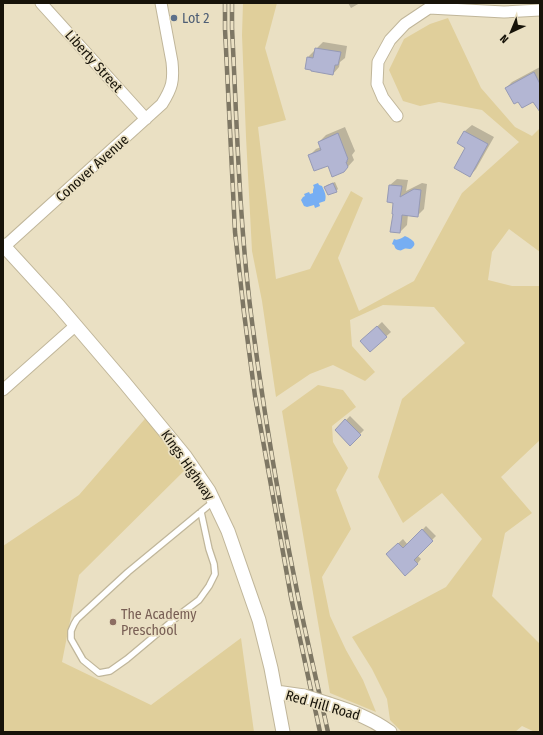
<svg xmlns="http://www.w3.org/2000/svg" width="543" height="735" font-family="'Fira Sans Condensed',sans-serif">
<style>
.green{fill:#e0cf9b}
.water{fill:#76aef3}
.shadow{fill:#0003}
.building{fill:#b3b6d3;stroke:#969ab5}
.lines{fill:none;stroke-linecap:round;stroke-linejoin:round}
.service-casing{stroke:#c0b69a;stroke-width:8}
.minor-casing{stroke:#c0b69a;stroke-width:13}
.tertiary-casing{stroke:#c0b69a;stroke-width:15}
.service{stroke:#fff;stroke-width:5.5}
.minor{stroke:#fff;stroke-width:11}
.tertiary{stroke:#fff;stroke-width:13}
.rail-casing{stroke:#7e7764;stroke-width:4.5}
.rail{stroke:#eae0c3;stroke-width:3;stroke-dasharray:9;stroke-linecap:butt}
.tertiary-bridge-casing{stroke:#c0b69a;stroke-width:15;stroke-linecap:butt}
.tertiary-bridge{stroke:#fff;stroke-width:13}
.service-dot{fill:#5c6f8a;stroke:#eae0c3;stroke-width:1.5}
.education-dot{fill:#8d6e63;stroke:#eae0c3;stroke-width:1.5}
.labels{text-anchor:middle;stroke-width:3.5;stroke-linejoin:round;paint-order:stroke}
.service-label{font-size:14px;fill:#4e5e75;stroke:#eae0c3;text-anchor:start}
.street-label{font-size:14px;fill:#171309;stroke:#eae0c3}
.education-label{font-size:14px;fill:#785e54;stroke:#eae0c3;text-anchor:start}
</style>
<rect width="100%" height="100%" fill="#eae0c3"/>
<!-- green -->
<path class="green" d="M243 3H277L265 48 286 120 258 127 276 279 310 269 351 191 363 198 338 258 359 311 414 281 462 193 519 142 482 110 439 102 420 106 403 101 389 70 404 39 430 24 448 18 481 88 515 127 532 136 540 128V252L509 229 492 252 488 280 512 286H540V440L501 477 532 513 505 533 492 596 540 644V732H535L522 726 515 732H402L390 720 387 699 372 669 352 637 446 587 482 539 442 493 403 523 378 477 402 399 465 343 434 307 383 305 350 320 352 346 375 372 365 381 333 365 310 374 276 397 262 301 252 251 246 137 242 35Z
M318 385 343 390 356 407 332 426 333 442 348 468 336 490 351 529 322 577 330 616 346 650 363 680 376 712 330 693 282 411Z
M150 413 190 465 79 575 62 662 151 705 241 638 254 732H3V546L79 495Z"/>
<!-- water -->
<path class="water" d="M318 183 319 185 322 186C324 191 327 195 325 201L319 203 320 206 315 208 314 205 307 207 304 206 301 200 303 197 305 196 304 194 309 192 310 194 313 193V190L314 187 313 185Z
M405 236C409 238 418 242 413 247 412 248 411 249 410 249 408 249 406 248 404 249 401 250 402 251 398 250 395 249 395 247 394 245L392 244 394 239C397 241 402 238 405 236Z"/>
<!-- shadow -->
<path class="shadow" d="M348 3H360L351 8Z
M323 42 347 46 345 58 340 62 339 67 333 74 306 68 308 57Z
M540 67V107L534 100 506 88 512 82Z
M472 125 494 137 476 169 470 176 466 147 459 143 465 131Z
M345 127 355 151 352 155 354 160 344 171 309 156 316 149 321 147 319 142 326 135Z
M397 179 408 180 406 191 422 183 427 184 424 209 417 216 408 214 407 225 400 232 390 185Z
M335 182 338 189 336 191 325 187 327 185Z
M382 322 391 332 370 351 366 337Z
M350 416 364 430 350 444 336 430Z
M426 526 436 536 417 555 421 559 417 564 391 550 403 539 408 545Z"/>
<!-- building -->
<path class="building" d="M315 48 341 52 338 65H335L333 75 311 71V70L305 69 307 57 313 58Z
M534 72 540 84V112L533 102 522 108 518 102 514 104 505 88Z
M464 131 488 144 470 177 454 168 465 148 457 143Z
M338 133 348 159 347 160V162H346L348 167 344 172 332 177 328 166 314 171 308 155 321 150 318 142Z
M333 183 337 192 328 195 324 187Z
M389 185 402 186 400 197 414 189 421 190 418 217 402 215 400 233 390 232 393 214H392L393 203 387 202Z
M377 326 387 337 370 352 360 341Z
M345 419 361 435 350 446 335 430Z
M422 529 433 541 414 560 418 564 405 576 386 554 398 543 403 548Z"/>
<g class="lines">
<!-- service casing -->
<g class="service-casing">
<path id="service" d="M201 512 209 549 214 564 215 574 209 586 199 600 183 612 127 659 110 671 99 673 83 660 71 639V631L74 624 77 619 128 572 214 501"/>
</g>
<!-- minor casing -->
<g class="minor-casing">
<path id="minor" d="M41 3 146 119
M397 116 383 98 377 84 378 62 390 40 405 24 429 8 504 12 540 10
M4 247 162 104C172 88 174 81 172 62L161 3
M3 390 75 326"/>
</g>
<!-- tertiary casing -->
<g class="tertiary-casing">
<path id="tertiary" d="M3 245 59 306 124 382 185 456 209 491 228 531 259 620 271 668 283 732
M276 692 304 696
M329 704C351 711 371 718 390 732"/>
</g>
<!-- service -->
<use href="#service" class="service"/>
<!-- minor -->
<use href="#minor" class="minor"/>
<!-- tertiary -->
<use href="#tertiary" class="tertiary"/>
<!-- rail casing -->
<g class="rail-casing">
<path id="rail" d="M225 3V29L235 232 244 313 255 396 291 597 320 732
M232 3V28C237 124 239 219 251 314 263 408 279 503 298 596 307 641 318 687 328 732"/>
</g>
<!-- rail -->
<use href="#rail" class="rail"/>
<!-- tertiary-bridge casing -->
<g class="tertiary-bridge-casing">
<path id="tertiary-bridge" d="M304 696 329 704"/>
</g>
<!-- tertiary-bridge -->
<use href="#tertiary-bridge" class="tertiary-bridge"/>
</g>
<!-- markers -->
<circle class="service-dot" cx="174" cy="18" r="4"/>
<circle class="education-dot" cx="113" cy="622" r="4"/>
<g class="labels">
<!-- service labels -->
<g class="service-label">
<text x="182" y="23">Lot 2</text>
</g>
<!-- street labels -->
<g class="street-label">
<text transform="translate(94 61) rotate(48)" y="5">Liberty Street</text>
<text transform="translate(92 168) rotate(-42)" y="5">Conover Avenue</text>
<text transform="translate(188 465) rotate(55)" y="5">Kings Highway</text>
<text transform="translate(323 705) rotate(16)" y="5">Red Hill Road</text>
</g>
<!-- education labels -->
<g class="education-label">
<text x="121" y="619">The Academy<tspan x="121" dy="16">Preschool</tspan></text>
</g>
</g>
<!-- border -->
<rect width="543" height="735" fill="none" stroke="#171309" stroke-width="8"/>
<!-- north arrow -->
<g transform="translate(511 32) rotate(224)" stroke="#eae0c3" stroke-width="3" paint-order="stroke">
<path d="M0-3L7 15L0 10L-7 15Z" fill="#171309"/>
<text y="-6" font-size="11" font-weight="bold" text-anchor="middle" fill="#171309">N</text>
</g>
</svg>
